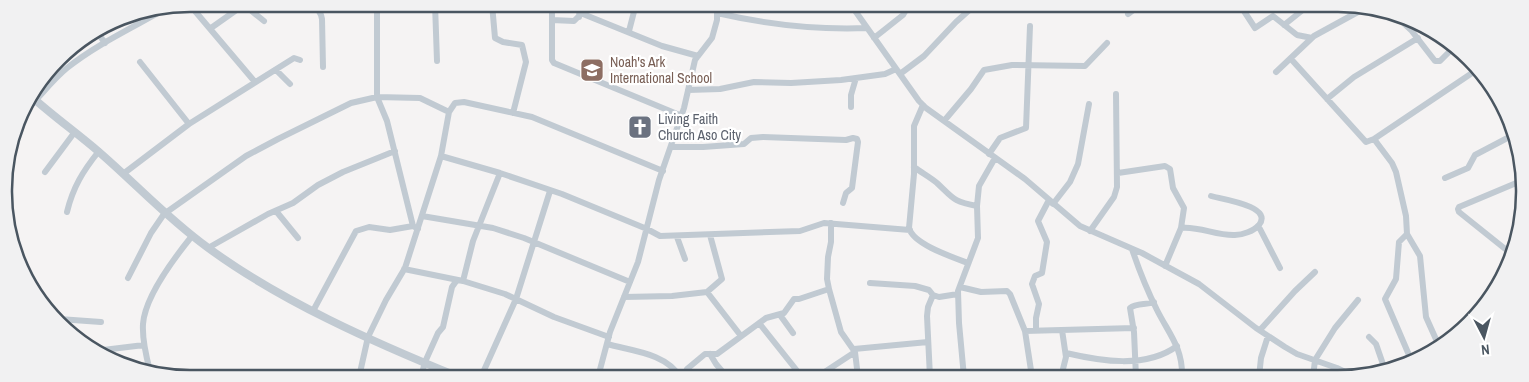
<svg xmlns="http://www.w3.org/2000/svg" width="1529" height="382" font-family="'Archivo Narrow',sans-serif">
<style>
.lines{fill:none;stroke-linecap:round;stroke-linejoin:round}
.minor{stroke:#c1cad2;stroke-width:6}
.tertiary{stroke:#c1cad2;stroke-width:8}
.labels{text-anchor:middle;stroke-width:4.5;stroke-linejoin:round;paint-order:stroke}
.education-label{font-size:14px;fill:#785e54;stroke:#fff;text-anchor:start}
.worship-label{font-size:14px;fill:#5b616d;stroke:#fff;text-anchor:start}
.rim{fill:none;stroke:#4a5661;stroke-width:2.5}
</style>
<rect width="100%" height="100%" fill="#f5f3f3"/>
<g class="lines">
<!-- minor -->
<path class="minor" d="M189 4 255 82
M243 4 264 21
M315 4 321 15 322 19 323 67
M377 4V97L387 121 413 226 418 229
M435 4 437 61
M492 4 495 38 503 42 522 45 526 62 513 113
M552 4V60L554 63 682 116
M851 5 919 101 926 108 1025 179 1080 226 1142 253 1199 284 1256 328 1285 347 1297 354 1337 368 1345 372 1349 377
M1240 5 1255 28 1273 16 1297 35 1312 38
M717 13C765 24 817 30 867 28
M1128 14 1140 5
M579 17 580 4
M1397 17 1411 30 1435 61H1440L1453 48
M552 20 574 21 581 14H583L662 46 698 56
M1284 25 1309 5
M211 28 245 4
M629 31 636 4
M97 32 105 43
M874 38 903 15 909 5
M1291 59 1366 142 1374 139 1478 69
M140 62 189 124
M276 70 290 84
M1276 72 1314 36 1367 7
M900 74 924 56 956 22 975 5
M688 90 720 89 754 82 791 83 841 80 885 74 896 69
M1327 99 1354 77 1418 38
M923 105 914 126V174L909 228C913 244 952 257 968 263
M851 107V95L856 78
M21 115C38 100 50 82 67 68 97 44 134 27 167 8
M944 121 971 89 984 70 1012 65 1085 66 1107 43
M1374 139 1392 163 1396 172 1406 216 1407 234 1420 256 1426 317 1439 346
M672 147H703L744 144 751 138 763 137 846 140 853 138 857 139 858 142 852 188 846 193 843 203
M989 154 1000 138 1026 128 1030 26
M441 156 500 173 562 194 647 229 660 236 800 231 824 223 910 230
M914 167C922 173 930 177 937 183 953 198 953 202 977 206
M45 172 74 133
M1118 173 1165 166 1170 169 1173 188 1184 208 1181 228 1165 266
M123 174 189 124 294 58 300 60
M1445 178 1468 168 1475 155 1515 134
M1053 204 1070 182 1078 164 1089 104
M276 211 298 238
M67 212C73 187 83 171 99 151
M422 216 493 228 524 238 630 282
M831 223V242L828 257 827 279 829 289 841 332 855 352 858 377
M1257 227 1260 229 1280 268
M1181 228C1199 226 1217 236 1235 235 1242 235 1254 231 1259 225 1274 206 1221 199 1211 196
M1090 231 1114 197 1117 187 1116 94
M1407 234 1399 242 1396 279 1385 299 1412 362
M677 237 685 259
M208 248 268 214 293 203 318 185 343 172 395 151
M1132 249C1139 270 1147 290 1157 310 1169 334 1183 348 1182 377
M1514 249 1507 250 1504 248 1459 212 1458 209 1459 207 1521 181
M404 269 463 281 505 294 554 317 609 337
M128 278 151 233 164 214 246 156 278 139 351 103 377 97 420 98 449 112
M463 281 473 241 500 173
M870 283 915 286 929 290 933 295 939 297 958 294
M960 287 981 292 1007 291 1010 294 1025 331 1032 377
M707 292 722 279 710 235
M624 297 672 296 707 292 741 336
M313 311 356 231 369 227 390 230 413 226
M780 315 793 333
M59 319 101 322
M759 323 802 377
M1036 330V318L1039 304 1032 284 1035 276 1042 273 1047 242 1038 221 1049 200
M1260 330 1295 291 1315 272
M1025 331 1134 328
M1369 337 1376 344 1385 370
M607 344C632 351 666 353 680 377
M854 349 928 342
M95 351 144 345
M1066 353C1100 361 1146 369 1177 346
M710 354 716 364 727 377
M150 371C146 356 142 340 143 324 145 296 175 257 192 236
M359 377 368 337 386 300 405 268 441 156 449 112 455 103 464 102 532 117 663 171
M421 377 425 362 438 333 443 327 452 287 457 280
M481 377 516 299 550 191
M598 377 610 332 638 262 659 180 684 108 695 60 712 38 717 20V4
M683 377 687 369 705 354H717L766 318 784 313 794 299H799L829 289
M817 377 855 352
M930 377 927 316 928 307 933 295
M964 377 959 323 958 291 978 238 977 206 979 186 995 158
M1061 377 1066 357 1062 330
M1136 377 1134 332 1130 308C1136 303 1146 305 1154 302
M1259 377 1261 358 1268 336
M1313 377 1315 360 1335 328 1358 300"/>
<!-- tertiary -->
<path class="tertiary" d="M32 97C53 116 77 133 99 152 136 184 168 219 207 247 280 301 375 343 459 377"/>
</g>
<!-- icons -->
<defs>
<g id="school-square" transform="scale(1.25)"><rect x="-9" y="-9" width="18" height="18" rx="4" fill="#8d6e63" stroke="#fff"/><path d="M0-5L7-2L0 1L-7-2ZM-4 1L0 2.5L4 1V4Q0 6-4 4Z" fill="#fff"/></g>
<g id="church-square" transform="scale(1.25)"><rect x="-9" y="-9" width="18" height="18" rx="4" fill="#6b7280" stroke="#fff"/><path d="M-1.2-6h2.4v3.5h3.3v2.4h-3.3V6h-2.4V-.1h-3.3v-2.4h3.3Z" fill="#fff"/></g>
</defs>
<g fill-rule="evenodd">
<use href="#school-square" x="592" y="70"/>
<use href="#church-square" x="640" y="127"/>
</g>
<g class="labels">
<!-- education labels -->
<g class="education-label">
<text x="610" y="67">Noah's Ark<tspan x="610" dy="16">International School</tspan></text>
</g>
<!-- worship labels -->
<g class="worship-label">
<text x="658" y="124">Living Faith<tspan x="658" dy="16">Church Aso City</tspan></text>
</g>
</g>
<!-- crop -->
<path d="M0 0H1529V382H0ZM190 12H1338A178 178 0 0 1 1516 190V192A178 178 0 0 1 1338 370H190A178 178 0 0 1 12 192V190A178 178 0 0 1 190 12Z" fill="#f1f1f2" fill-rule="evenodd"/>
<path class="rim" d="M190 12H1338A178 178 0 0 1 1516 190V192A178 178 0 0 1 1338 370H190A178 178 0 0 1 12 192V190A178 178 0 0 1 190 12Z"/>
<!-- north arrow -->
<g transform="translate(1484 337) rotate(174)" stroke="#ffffff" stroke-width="4" paint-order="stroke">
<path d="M0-4L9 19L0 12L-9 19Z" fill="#4a5661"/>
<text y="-8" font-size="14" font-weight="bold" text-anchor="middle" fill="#4a5661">N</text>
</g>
</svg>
